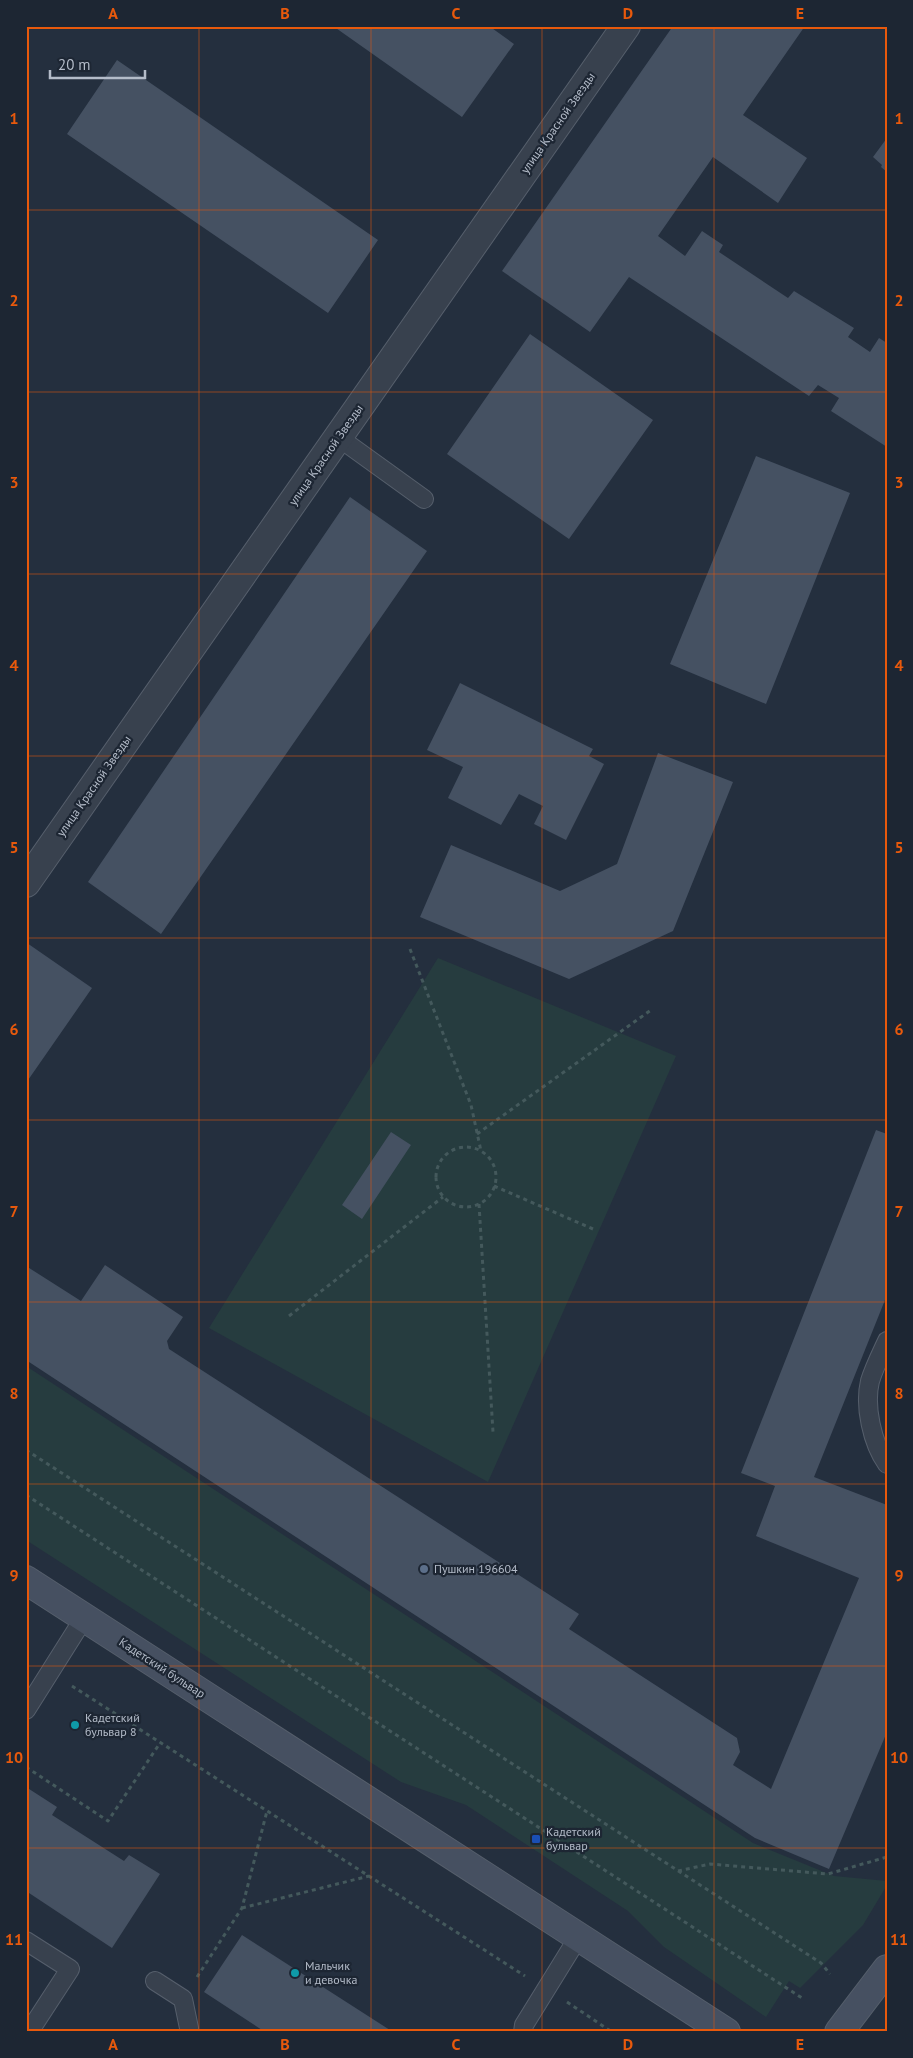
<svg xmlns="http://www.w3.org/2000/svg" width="913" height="2058" font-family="'PT Sans',sans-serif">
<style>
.green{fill:#263c3f}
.building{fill:#455162}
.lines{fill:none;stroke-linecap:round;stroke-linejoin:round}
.lane-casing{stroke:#565f6c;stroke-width:20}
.street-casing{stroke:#565f6c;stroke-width:30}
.secondary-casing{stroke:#565f6c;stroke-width:30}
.path{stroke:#44595c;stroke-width:3;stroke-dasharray:4 4;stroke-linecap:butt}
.lane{stroke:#38414e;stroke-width:18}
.street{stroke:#38414e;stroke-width:28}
.secondary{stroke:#465061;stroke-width:28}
.grid{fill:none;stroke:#e8590c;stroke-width:1;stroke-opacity:0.55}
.service-dot{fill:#5c6f8a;stroke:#1d2633;stroke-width:2}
.culture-dot{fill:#0f9aa8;stroke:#1d2633;stroke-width:2}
.transit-dot{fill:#1a4fb4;stroke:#1d2633;stroke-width:2}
.labels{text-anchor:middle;stroke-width:4.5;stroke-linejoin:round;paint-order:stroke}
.street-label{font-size:12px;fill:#b4bcc9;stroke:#1d2633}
.poi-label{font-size:12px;fill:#b4bcc9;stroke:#1d2633;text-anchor:start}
.neatline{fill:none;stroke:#e8590c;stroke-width:2}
.grid-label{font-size:16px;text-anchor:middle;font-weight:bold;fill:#e8590c}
</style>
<rect width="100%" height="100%" fill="#242f3e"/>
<!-- green -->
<path class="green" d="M438 958 676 1056 488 1482 209 1328Z
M26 1366 753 1843 834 1876 887 1881V1885L863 1925 800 1988 789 1981 766 2017 664 1947 628 1911 466 1805 401 1782 26 1540Z"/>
<!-- building -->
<path class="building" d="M333 26H489L514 44 462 117Z
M673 26H805L743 115 807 158 778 203 713 157 658 236 685 256 702 231 723 245 719 252 788 298 794 291 854 328 848 337 870 352 879 338 887 343V447L831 411 839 398 818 385 809 396 629 277 590 332 502 271Z
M117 60 378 240 328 313 67 134Z
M887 138V172L881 167 882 165 873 157Z
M530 334 653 420 569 539 447 454Z
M756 456 850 493 766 704 670 664Z
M350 497 427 551 161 934 88 882Z
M460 683 593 749 589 756 604 764 566 840 534 824 543 806 519 794 501 825 448 798 463 767 427 750Z
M658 753 733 782 673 931 569 979 420 917 451 845 560 891 617 864Z
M27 943 92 988 26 1083V945Z
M876 1130 887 1134V1295L814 1477 887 1505V1732L829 1869 755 1838 26 1360V1266L81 1301 105 1265 183 1317 167 1341 169 1349 579 1614 569 1629 737 1738 740 1752 733 1765 771 1789 859 1578 756 1536 775 1486 741 1473Z
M391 1132 411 1145 362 1219 342 1205Z
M26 1787 57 1807 52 1815 124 1861 129 1855 160 1874 112 1948 26 1891Z
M242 1935 393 2032H265L204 1992Z"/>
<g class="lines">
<!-- lane casing -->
<g class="lane-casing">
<path id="lane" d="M338 437 424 499
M887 1341C881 1354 874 1368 870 1381 864 1406 872 1443 887 1464
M26 1710 84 1618
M26 1941 70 1969 29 2032
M155 1981 183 1999 189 2028
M523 2032 524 2025 579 1936"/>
</g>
<!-- street casing -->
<g class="street-casing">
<path id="street" d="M26 883 626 26"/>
</g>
<!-- secondary casing -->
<g class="secondary-casing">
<path id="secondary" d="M26 1580 726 2032
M839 2032 887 1969"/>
</g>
<!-- path -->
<path class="path" d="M410 949 471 1105 481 1151
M477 1134 651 1010
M436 1177a30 30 0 1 1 60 0a30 30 0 1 1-60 0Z
M494 1186 593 1229
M479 1204 493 1432
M289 1316 443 1197
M26 1450 821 1963 830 1974
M26 1495 802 1998
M72 1686 525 1976
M26 1767 108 1821 160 1743
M678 1871 710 1864 828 1874 887 1857
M242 1908 369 1876
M197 1977 242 1908 267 1811
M567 2002 612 2032"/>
<!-- lane -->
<use href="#lane" class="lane"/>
<!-- street -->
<use href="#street" class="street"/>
<!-- secondary -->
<use href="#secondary" class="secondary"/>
</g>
<!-- grid -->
<path class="grid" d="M199 26V2032M371 26V2032M542 26V2032M714 26V2032M26 210H887M26 392H887M26 574H887M26 756H887M26 938H887M26 1120H887M26 1302H887M26 1484H887M26 1666H887M26 1848H887"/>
<!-- markers -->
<circle class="service-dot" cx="424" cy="1569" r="5"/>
<g class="culture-dot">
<circle cx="75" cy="1725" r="5"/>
<circle cx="295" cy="1973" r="5"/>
</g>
<rect class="transit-dot" x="531" y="1834" width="10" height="10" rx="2.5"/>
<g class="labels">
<!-- street labels -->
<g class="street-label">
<text transform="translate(558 123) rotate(-55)" y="4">улица Красной Звезды</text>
<text transform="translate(326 455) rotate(-55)" y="4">улица Красной Звезды</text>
<text transform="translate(94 786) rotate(-55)" y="4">улица Красной Звезды</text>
<text transform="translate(162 1668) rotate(33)" y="4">Кадетский бульвар</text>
</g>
<!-- poi labels -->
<g class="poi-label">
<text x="434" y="1573">Пушкин 196604</text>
<text x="85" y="1722">Кадетский<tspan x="85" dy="14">бульвар 8</tspan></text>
<text x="546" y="1836">Кадетский<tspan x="546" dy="14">бульвар</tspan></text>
<text x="305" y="1970">Мальчик<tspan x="305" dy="14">и девочка</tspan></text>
</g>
</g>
<!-- border -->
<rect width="913" height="2058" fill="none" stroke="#1d2633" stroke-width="55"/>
<!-- scale -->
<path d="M50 70v8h95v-8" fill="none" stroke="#b4bcc9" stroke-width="2.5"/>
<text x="58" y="70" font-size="15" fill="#b4bcc9" stroke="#1d2633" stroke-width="4" paint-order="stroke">20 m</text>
<rect x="28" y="28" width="858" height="2002" class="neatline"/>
<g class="grid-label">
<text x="113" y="19">A</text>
<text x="285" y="19">B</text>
<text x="456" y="19">C</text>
<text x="628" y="19">D</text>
<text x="800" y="19">E</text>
<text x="14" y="124">1</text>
<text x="899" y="124">1</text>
<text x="14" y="306">2</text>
<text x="899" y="306">2</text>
<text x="14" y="488">3</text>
<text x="899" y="488">3</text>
<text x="14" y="671">4</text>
<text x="899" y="671">4</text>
<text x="14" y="853">5</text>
<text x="899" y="853">5</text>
<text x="14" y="1035">6</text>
<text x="899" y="1035">6</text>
<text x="14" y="1217">7</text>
<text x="899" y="1217">7</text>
<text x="14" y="1399">8</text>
<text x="899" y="1399">8</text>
<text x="14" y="1581">9</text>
<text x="899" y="1581">9</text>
<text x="14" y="1763">10</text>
<text x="899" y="1763">10</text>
<text x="14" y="1945">11</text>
<text x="899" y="1945">11</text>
<text x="113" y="2050">A</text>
<text x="285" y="2050">B</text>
<text x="456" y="2050">C</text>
<text x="628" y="2050">D</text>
<text x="800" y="2050">E</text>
</g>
</svg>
